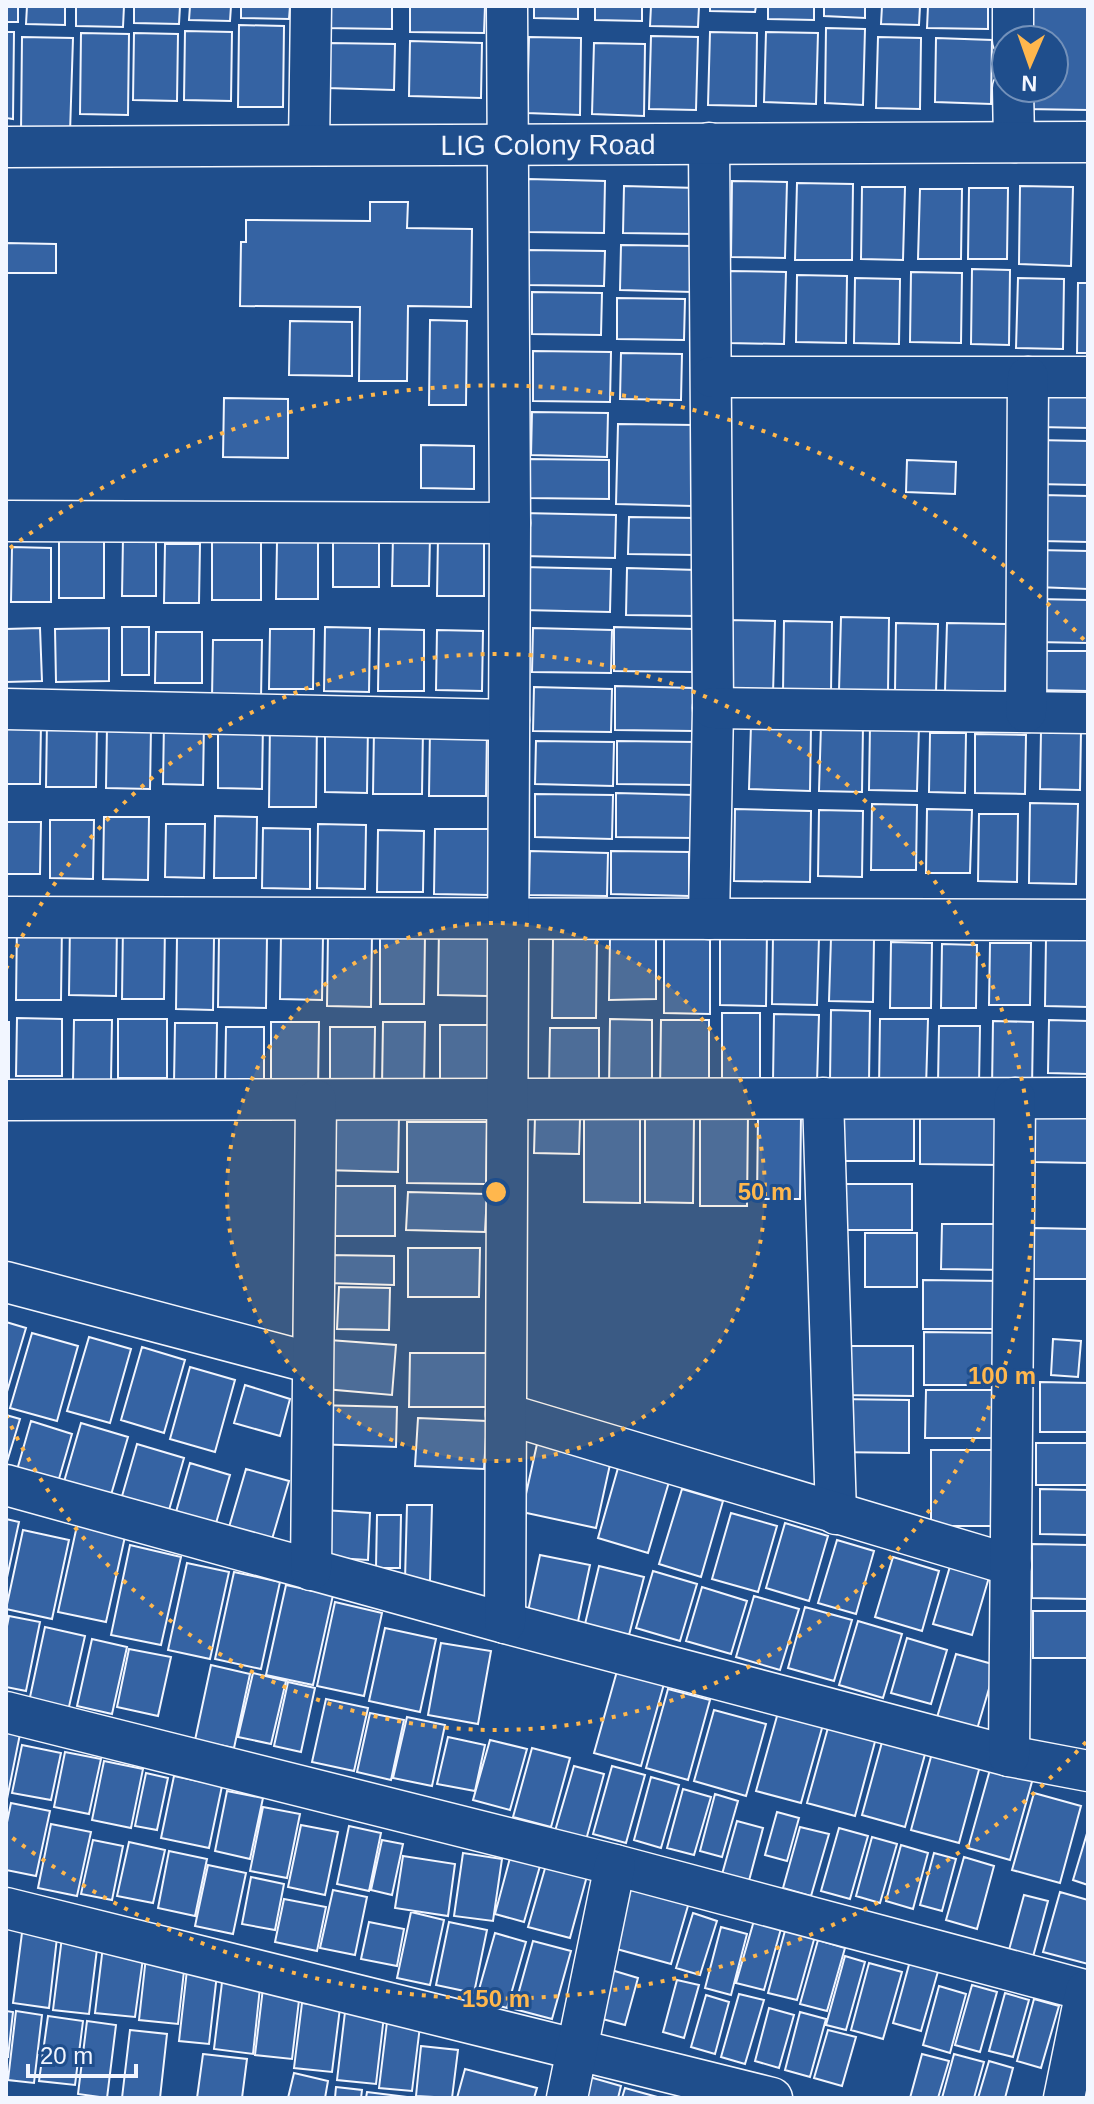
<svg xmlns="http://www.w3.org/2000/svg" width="1094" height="2104" font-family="Helvetica,sans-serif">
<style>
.building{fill:#3563a3;stroke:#f2f6ff;stroke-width:2}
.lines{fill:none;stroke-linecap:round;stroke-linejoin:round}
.minor-casing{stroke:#f2f6ff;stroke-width:43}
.minor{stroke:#1f4e8c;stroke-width:40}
.ring{fill:none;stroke:#ffb74d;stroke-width:4;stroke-dasharray:4 8}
.labels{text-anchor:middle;stroke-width:6;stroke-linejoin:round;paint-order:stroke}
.street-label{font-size:28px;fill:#f2f6ff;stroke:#1f4e8c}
.centre{fill:#ffb74d;stroke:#1f4e8c;stroke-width:4}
.ring-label{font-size:24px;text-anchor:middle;font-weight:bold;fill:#ffb74d;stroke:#1f4e8c;stroke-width:6;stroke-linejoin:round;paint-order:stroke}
</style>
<rect width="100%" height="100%" fill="#1f4e8c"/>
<!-- building -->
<path class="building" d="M6 6H18V22H6Z
M27 6H65V25L26 24Z
M76 6H124L123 27 76 26Z
M134 6H180L179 24 134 23Z
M190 6H231L230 21 189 20Z
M241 6H290L289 19 241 18Z
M324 6H392V29L323 28Z
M410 6H485L484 33 410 32Z
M534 6H578V19L534 18Z
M595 6H642V21L595 20Z
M651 6H699L698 27 650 26Z
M710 6H756L755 12 710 11Z
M768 6H814V20L768 19Z
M824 6H865V18L824 16Z
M882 6H920L919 25 881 24Z
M928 6H988V29L927 28Z
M1028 6H1088V110L1025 109 1026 88H1054V40H1027Z
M239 25 284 26 283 107H238Z
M826 28 865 29 863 105 825 103Z
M185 31 232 32 231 101 184 100Z
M6 32H14L13 119 6 118Z
M710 32 757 33 756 106 708 105Z
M766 32 818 33 816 104 764 102Z
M81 33 129 34 128 115 80 114Z
M134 33 178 34 177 101 133 100Z
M651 36 698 37 696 110 649 109Z
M22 37 73 38 70 133 21 132Z
M529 37 581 38 580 115 527 113Z
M878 37 921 38 920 109 876 108Z
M936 38 992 40 991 104 935 102Z
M410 41 482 43 481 98 409 96Z
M328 43 395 44 394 90 327 88Z
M594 43 645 44 644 116 592 114Z
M528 179 605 181 604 233 527 232Z
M732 181 787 182 785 258 731 257Z
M797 183 853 184 852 260H795Z
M624 186 697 188 696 234 623 233Z
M1020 186 1073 187 1071 266 1019 264Z
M862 187H905L903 260 861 259Z
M969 188H1008L1007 259H968Z
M920 189H962L961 259H918Z
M370 202H408L407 228 472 229 471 307 408 306 407 381H359L360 307 240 306 241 242H246V220L370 221Z
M6 243 56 244V273H6Z
M621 245 694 246 692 292 620 290Z
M527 250 605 251 604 286 526 285Z
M972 269 1010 270 1009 345 971 344Z
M729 271 786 272 784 344 728 343Z
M911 272 962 273 961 343 910 342Z
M797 275 847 276 846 343 796 342Z
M855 278 900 279 899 344 854 343Z
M1018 278 1064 279 1063 349 1016 348Z
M1078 283H1088V353H1077Z
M532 292 602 293 601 335 532 334Z
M617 298 685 299 684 340 617 339Z
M430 320 467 321 466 405H429Z
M290 321 352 322V376L289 375Z
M533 351 611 352 610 402 533 401Z
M621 353 682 354 681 400 620 399Z
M1040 387 1088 388V428L1039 427Z
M224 398 288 399V458L223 457Z
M532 412 608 413 607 457 531 455Z
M618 424 694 425 693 506 616 504Z
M1035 440 1088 441V485L1034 484Z
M421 445 474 446V489L421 488Z
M528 459 609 460V499L527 498Z
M907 460 956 462 955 494 906 492Z
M1042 495 1088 496V542L1042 541Z
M522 513 616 515 615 558 521 556Z
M629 517 696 518 695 555 628 554Z
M333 534H379V587H333Z
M393 535H430L429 586H392Z
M123 537 156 538V596H122Z
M438 537H484V596H437Z
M59 541H104V598H59Z
M212 542H261V600H212Z
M277 542H318V599H276Z
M165 544H200L199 603H164Z
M12 547 51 548V602H11Z
M1037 550 1088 551V589L1036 587Z
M522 567 611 569 610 612 522 610Z
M627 568 697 570V616L626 615Z
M1037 599 1088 600V643L1036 642Z
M841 617 889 618 888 692 839 691Z
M727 620 775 621 773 694 726 693Z
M784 621 832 622 831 692H783Z
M896 623 938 624 936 692 895 691Z
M947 623 1006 624 1005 692 945 691Z
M122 627H149V675H122Z
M325 627 370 628 369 692 324 691Z
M614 627 693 629 692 672 614 671Z
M40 628 42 681 6 682V629Z
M109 628V681L56 682 55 629Z
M533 628 612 630 611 673 532 672Z
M270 629H314L313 689H269Z
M379 629 424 630V691H378Z
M437 630 483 631 482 691 436 690Z
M156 632H202V683H155Z
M213 640H262L261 699 212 698Z
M1036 651H1088V691L1035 690Z
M615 686 694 688 693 731 615 730Z
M534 687 612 689 611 732 533 731Z
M270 720H317L316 807H269Z
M47 721H97L96 787H46Z
M164 721 204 722 203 785 163 784Z
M218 721H263L262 789 218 788Z
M6 723H41L40 784H6Z
M325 725H368L367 793 325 792Z
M751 725H811L810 791 749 789Z
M821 725 863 726 862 792 819 791Z
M870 725H919L917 791 869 790Z
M107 726 151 727 150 789 106 788Z
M374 729H423L422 794H373Z
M430 729 487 730 486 796H429Z
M1041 731H1081L1080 790 1040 789Z
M930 733H966L965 793 929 792Z
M975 734 1026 735 1025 794 975 793Z
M536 741 614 742 613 786 535 784Z
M617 741 696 742 695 785 617 784Z
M616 793 694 795 693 838 616 837Z
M535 794 613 795 612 839 535 837Z
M1030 803 1078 804 1076 884 1029 883Z
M872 804 917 805 916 870H871Z
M735 809 811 811 810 882 734 881Z
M927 809 972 810 970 873H926Z
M819 810 863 811 862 877 818 876Z
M979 814H1018L1017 882 978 881Z
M215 816 257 817 256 878H214Z
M104 817H149L148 880 103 879Z
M50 820H94L93 879 50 878Z
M6 822H41L40 874H6Z
M166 824H205L204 878 165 877Z
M318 824 366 825 365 889 317 888Z
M263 828 310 829V889L262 888Z
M435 829H490L489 895 434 894Z
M378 830 424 831 423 892H377Z
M530 851 608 853 607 896 529 895Z
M611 851 689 852V896L611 894Z
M17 922 62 923 61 1000H16Z
M70 923H117L116 996 69 995Z
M123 924H165L164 999H122Z
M439 927H489L488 996 438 995Z
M720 930 767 931 766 1006 720 1005Z
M328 933 372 934 371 1007 327 1006Z
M219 935 267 936 266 1008 218 1007Z
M281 935H323L322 1000 280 999Z
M380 935H425L424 1004H380Z
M773 936 819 937 817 1005 772 1004Z
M177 937 214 938 213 1010 176 1009Z
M553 938H597L596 1018H552Z
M664 938H710V1014L664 1013Z
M831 938 874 939 873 1002 829 1001Z
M1046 938 1088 939V1007L1045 1006Z
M610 939H656V999L609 1000Z
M891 942 932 943 931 1008H890Z
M990 943H1031L1030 1005H989Z
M942 944 977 945 976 1008H941Z
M831 1010 870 1011 869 1082 830 1081Z
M722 1013H760V1090H722Z
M774 1014 819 1015 817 1083 773 1082Z
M17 1018 62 1019V1076H16Z
M118 1019H167V1078H118Z
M610 1019 652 1020V1087H609Z
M880 1019H928L926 1088 879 1087Z
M74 1020H112L111 1081 73 1080Z
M661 1020H709V1092L660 1091Z
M1049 1020 1088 1021V1074L1048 1073Z
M993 1021 1033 1022 1032 1089 992 1088Z
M6 1022H9V1079H6Z
M271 1022H319L318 1091 271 1090Z
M383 1022H425L424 1086H382Z
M175 1023H217L216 1083H174Z
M440 1025H491L490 1087H440Z
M939 1026H980L979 1085 938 1084Z
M226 1027H264V1086H225Z
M330 1027H375L374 1089H330Z
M550 1028H599V1090H549Z
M1034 1108H1088V1163L1034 1162Z
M920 1110H1001L1000 1165 920 1164Z
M834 1111H914V1161H833Z
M748 1113 747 1206H700V1114Z
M323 1114 399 1115 398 1172 322 1170Z
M584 1114H640V1203L584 1202Z
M758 1114 801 1115 800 1199H757Z
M645 1115 694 1116 693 1203 645 1202Z
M535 1117 580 1118 579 1154 534 1153Z
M407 1122H487L486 1184 407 1183Z
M833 1184H912V1230H832Z
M322 1186H395V1236H322Z
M408 1192 487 1194 485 1232 406 1230Z
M942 1224H1005L1004 1270 941 1269Z
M1034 1228 1088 1229V1279H1033Z
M865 1233H917V1287H865Z
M408 1248H480L479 1297H408Z
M327 1255 394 1256V1285L327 1283Z
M923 1280 1004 1281V1329H923Z
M339 1287 390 1288 389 1330 337 1329Z
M6 1322 26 1328 6 1395Z
M924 1332 1005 1333V1385H924Z
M32 1333 78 1346 57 1421 10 1408Z
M89 1337 131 1349 110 1423 67 1411Z
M1053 1339 1081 1341 1078 1377 1051 1375Z
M329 1340 396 1345 392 1395 325 1389Z
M839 1346H913V1396L839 1395Z
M142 1347 185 1360 164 1433 121 1420Z
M410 1353H487V1407H409Z
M190 1367 235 1380 215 1452 170 1439Z
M1040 1382 1088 1383V1432H1040Z
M245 1385 290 1399 280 1436 234 1423Z
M926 1390H1003V1438H925Z
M835 1399 909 1400V1453L834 1452Z
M316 1405 397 1407 396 1447 314 1444Z
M6 1415 20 1419 6 1465Z
M418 1418 487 1421 484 1469 415 1466Z
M31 1421 72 1434 56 1489 15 1477Z
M81 1423 128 1437 108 1505 61 1492Z
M1036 1443H1088V1485H1036Z
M137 1444 184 1458 165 1524 118 1510Z
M537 1444 611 1460 596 1528 522 1512Z
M931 1450H1009L1008 1526H931Z
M190 1463 230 1475 212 1537 172 1526Z
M618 1468 669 1482 648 1553 598 1538Z
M246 1469 289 1481 270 1546 227 1534Z
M682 1489 723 1501 701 1577 659 1564Z
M1040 1489 1088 1490V1535L1040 1534Z
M407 1505H432L430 1581 405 1580Z
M323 1510 370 1513 368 1560 320 1557Z
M731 1513 777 1526 758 1592 712 1579Z
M377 1515H401L400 1568H376Z
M6 1519 19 1522 6 1582Z
M78 1521 126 1532 106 1622 58 1612Z
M785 1523 828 1536 809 1601 766 1588Z
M23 1530 69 1540 52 1619 6 1609Z
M837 1540 874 1551 856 1614 818 1603Z
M1032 1544 1088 1545V1599L1032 1598Z
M130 1545 181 1557 161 1645 111 1635Z
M540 1555 590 1565 577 1626 527 1616Z
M893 1557 939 1571 922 1631 875 1617Z
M187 1563 229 1572 210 1659 168 1650Z
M951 1563 990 1574 972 1635 933 1624Z
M599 1566 644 1577 629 1635 585 1624Z
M653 1571 697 1584 680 1641 636 1628Z
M234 1572 280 1582 261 1669 215 1659Z
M286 1585 333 1595 313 1685 266 1675Z
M702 1587 747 1601 731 1654 686 1641Z
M754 1596 799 1609 780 1670 736 1657Z
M335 1602 382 1613 364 1696 317 1686Z
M805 1607 852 1620 834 1681 788 1668Z
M1033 1611H1088V1658H1033Z
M9 1616 40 1622 26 1691 6 1687V1631Z
M858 1621 902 1634 883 1698 839 1685Z
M45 1627 85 1636 66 1720 27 1711Z
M385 1628 436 1639 420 1712 369 1701Z
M907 1638 947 1650 931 1704 891 1693Z
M92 1639 127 1647 112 1714 77 1706Z
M441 1643 491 1651 478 1724 428 1715Z
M129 1649 171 1657 158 1716 117 1707Z
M956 1654 996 1665 975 1736 935 1724Z
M211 1665 250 1674 234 1748 195 1740Z
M617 1671 664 1684 641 1766 594 1753Z
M253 1673 286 1681 271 1744 238 1737Z
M288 1682 315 1688 301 1752 274 1746Z
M668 1689 710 1700 688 1780 646 1768Z
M326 1699 368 1708 354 1771 312 1762Z
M779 1709 824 1721 801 1803 756 1791Z
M714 1710 766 1724 746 1796 694 1781Z
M370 1713 404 1720 391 1780 357 1772Z
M407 1717 445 1725 432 1786 393 1778Z
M829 1724 876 1738 855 1816 807 1803Z
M6 1732 20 1734 7 1799H6Z
M884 1735 927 1747 905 1827 862 1815Z
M448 1737 485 1745 475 1791 437 1784Z
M490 1740 527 1749 510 1810 473 1800Z
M22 1745 61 1753 51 1800 12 1793Z
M532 1748 570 1758 551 1827 513 1817Z
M65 1752 101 1759 89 1814 54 1807Z
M932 1753 980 1766 959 1843 911 1830Z
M104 1761 143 1769 131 1828 92 1820Z
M574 1766 604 1774 586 1840 555 1831Z
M612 1766 645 1775 626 1843 593 1834Z
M991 1766 1033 1778 1010 1860 968 1848Z
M146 1773 168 1778 157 1830 135 1826Z
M174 1776 222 1786 209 1848 161 1838Z
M651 1777 679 1785 661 1848 634 1840Z
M683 1789 711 1797 694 1855 667 1848Z
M227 1791 263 1798 250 1859 215 1851Z
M1034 1793 1081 1806 1060 1883 1012 1870Z
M715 1794 738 1801 722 1857 700 1851Z
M11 1803 50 1811 36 1876 6 1870V1827Z
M263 1807 300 1814 287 1878 250 1871Z
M777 1812 799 1818 787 1861 765 1855Z
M737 1821 763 1828 746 1892 719 1885Z
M51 1824 91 1832 77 1896 38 1888Z
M301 1825 338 1832 325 1895 288 1887Z
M349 1826 381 1833 369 1891 337 1884Z
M800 1827 829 1834 811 1896 783 1888Z
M839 1828 868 1836 850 1899 821 1891Z
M1088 1830V1885L1073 1880Z
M872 1837 897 1844 880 1903 856 1896Z
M93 1840 123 1846 112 1900 81 1894Z
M382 1840 403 1844 392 1895 371 1890Z
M129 1842 165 1850 153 1903 117 1896Z
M901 1845 928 1853 913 1909 886 1901Z
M169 1851 207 1859 195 1916 158 1908Z
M463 1853 502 1859 493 1921 454 1916Z
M934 1853 956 1859 942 1911 920 1905Z
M403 1856 455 1864 448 1916 395 1908Z
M964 1857 994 1866 977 1929 946 1920Z
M510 1858 540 1866 524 1922 495 1914Z
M208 1865 246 1873 233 1934 195 1926Z
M546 1865 587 1876 570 1938 528 1927Z
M251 1877 284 1884 275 1930 242 1924Z
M631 1883 690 1899 671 1964 613 1948Z
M333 1890 367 1897 355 1955 320 1948Z
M1060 1892 1088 1900V1964L1043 1952Z
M1024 1895 1048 1901 1030 1968 1006 1961Z
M284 1899 326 1907 317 1951 275 1942Z
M411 1912 444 1920 430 1985 397 1978Z
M693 1913 717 1921 700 1975 676 1968Z
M755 1917 782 1925 764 1990 736 1983Z
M369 1922 404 1929 397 1966 361 1959Z
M449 1922 487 1930 474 1993 436 1985Z
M23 1925 58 1929 49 2008 13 2003Z
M721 1927 747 1934 731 1995 705 1988Z
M786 1927 815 1936 797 2000 768 1993Z
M495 1933 526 1942 507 2008 476 2000Z
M62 1937 98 1941 89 2014 53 2010Z
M818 1940 845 1948 827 2011 800 2004Z
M533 1941 571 1951 552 2019 514 2009Z
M103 1946 144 1951 135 2017 95 2013Z
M845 1956 865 1962 846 2030 826 2025Z
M146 1957 185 1962 178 2024 139 2020Z
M910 1961 939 1968 921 2031 893 2023Z
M869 1963 902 1972 883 2039 851 2030Z
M608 1969 638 1978 625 2025 595 2017Z
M187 1970 217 1974 209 2044 179 2041Z
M223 1974 261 1978 253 2054 214 2049Z
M677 1980 699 1985 684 2038 663 2032Z
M972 1985 997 1992 980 2052 955 2045Z
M939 1986 966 1994 950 2053 923 2045Z
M263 1988 300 1992 292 2059 255 2055Z
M1005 1993 1029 2000 1013 2057 989 2051Z
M739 1994 764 2000 745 2064 721 2057Z
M706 1995 729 2002 715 2054 691 2047Z
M1034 1999 1059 2006 1041 2068 1017 2061Z
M302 2003 340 2008 332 2072 294 2068Z
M769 2008 794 2015 779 2068 755 2061Z
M6 2011 13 2012 8 2057H6Z
M16 2011 42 2015 34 2083 8 2080Z
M345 2012 384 2016 376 2084 337 2080Z
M800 2012 826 2019 810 2077 785 2070Z
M48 2016 83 2021 75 2085 39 2081Z
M87 2021 116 2025 107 2098 78 2094Z
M387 2022 420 2026 412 2091 379 2088Z
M130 2030 167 2034 160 2098H122Z
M828 2030 856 2037 842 2086 814 2078Z
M421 2046 458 2050 452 2098 416 2096Z
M203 2054 247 2059 242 2098H197Z
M922 2054 949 2061 938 2098H910Z
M954 2054 984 2062 974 2098H942Z
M989 2061 1013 2068 1005 2098H978Z
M465 2069 537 2088 534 2098H457Z
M294 2073 328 2081 325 2098H288Z
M586 2076 621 2086 618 2098H580Z
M336 2087 362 2090 361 2098H335Z
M625 2088 661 2098H622Z
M367 2092 407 2097 406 2098H366Z"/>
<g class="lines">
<!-- minor casing -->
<g class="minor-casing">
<g id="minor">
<path d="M1013 6V40"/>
<path d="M1013 88 1014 142"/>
<path d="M709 143 713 708 709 919"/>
<path d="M309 145 311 6"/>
<path id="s1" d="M6 147 1088 142"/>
<path d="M712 377H1088"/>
<path d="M6 521 510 523"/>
<path d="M713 708 1088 713"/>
<path d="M6 709 509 720"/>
<path d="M1026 712 1028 377"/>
<path d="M6 917 1088 920"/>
<path d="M823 1098 836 1514"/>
<path d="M6 1100 1088 1098"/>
<path d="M6 1282 312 1363"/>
<path d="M506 1414 1011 1565"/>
<path d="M6 1485 505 1623 1009 1756 1088 1771"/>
<path d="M311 1570 316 1100"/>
<path d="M505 1623 510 523 507 6"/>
<path d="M6 1712 615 1865 1088 1991"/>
<path d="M1009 1756 1015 1098"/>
<path d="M6 1908 772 2098"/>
<path d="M567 2098 615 1865"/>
<path d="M1064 2098 1086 1991"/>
</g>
</g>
<!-- minor -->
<use href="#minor" class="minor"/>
</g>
<!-- distance rings -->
<circle cx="496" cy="1192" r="269" fill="#ffb74d" fill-opacity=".12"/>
<g class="ring">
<circle cx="496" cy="1192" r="269"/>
<path d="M6 969A538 538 0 1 1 6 1415"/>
<path d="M1086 1742A807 807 0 0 1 10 1836M10 548A807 807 0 0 1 1086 642"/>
</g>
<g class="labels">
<!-- street labels -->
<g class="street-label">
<text dy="10" stroke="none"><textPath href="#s1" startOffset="542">LIG Colony Road</textPath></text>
</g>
</g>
<circle cx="496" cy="1192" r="12" class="centre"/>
<g class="ring-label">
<text x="765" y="1200">50 m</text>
<text x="1002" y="1384">100 m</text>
<text x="496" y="2007">150 m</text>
</g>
<!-- border -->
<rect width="1094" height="2104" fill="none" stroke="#f2f6ff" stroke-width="16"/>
<!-- north arrow -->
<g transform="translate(1030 64) rotate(182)"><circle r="38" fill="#1f4e8c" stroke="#7391ba" stroke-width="2"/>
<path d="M0-6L14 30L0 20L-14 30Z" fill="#ffb74d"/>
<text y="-12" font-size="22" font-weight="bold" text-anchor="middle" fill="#f2f6ff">N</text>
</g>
<!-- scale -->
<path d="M28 2064v12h108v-12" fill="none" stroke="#f2f6ff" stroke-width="4"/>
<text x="40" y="2064" font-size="24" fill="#f2f6ff" stroke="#1f4e8c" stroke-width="6" paint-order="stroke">20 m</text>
</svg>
